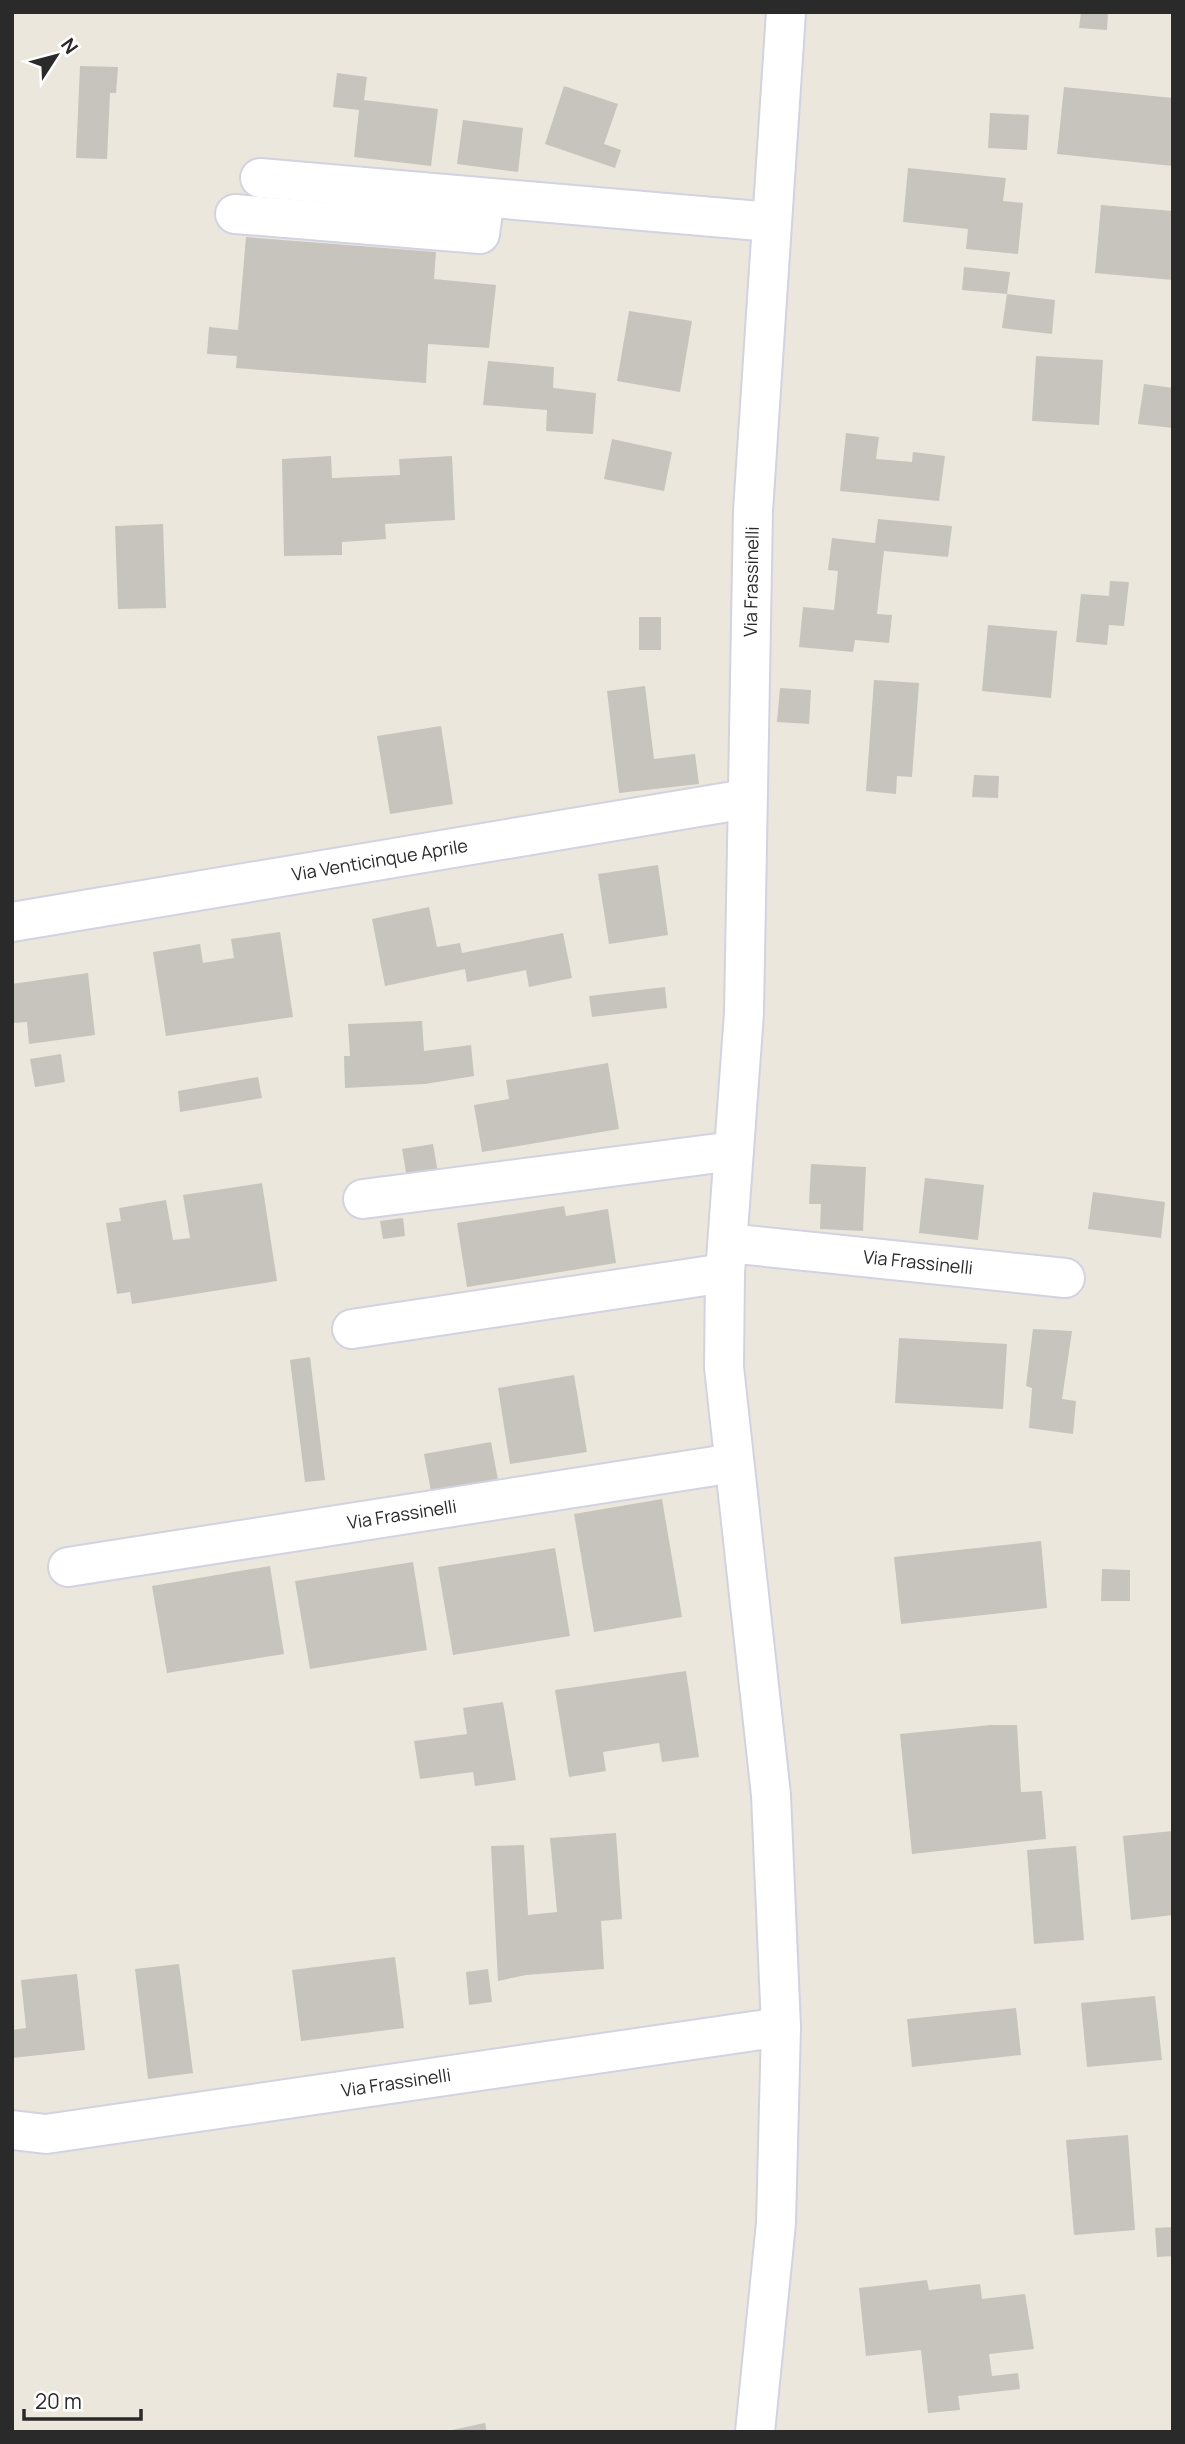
<svg xmlns="http://www.w3.org/2000/svg" width="1185" height="2444" font-family="Manrope,sans-serif">
<style>
.building{fill:#c6c4bc}
.lines{fill:none;stroke-linecap:round;stroke-linejoin:round}
.minor-casing{stroke:#d2d2e2;stroke-width:42}
.minor{stroke:#fff;stroke-width:38}
.labels{text-anchor:middle;stroke-width:5;stroke-linejoin:round;paint-order:stroke}
.street-label{font-size:18px;fill:#2a2a2a;stroke:#fff}
</style>
<rect width="100%" height="100%" fill="#ebe7dc"/>
<!-- building -->
<path class="building" d="M1081 12H1108L1107 30 1079 28Z
M80 66 118 67 116 93H110L107 159 76 158Z
M337 73 367 77 364 100 438 109 431 166 354 157 359 110 333 107Z
M564 86 618 104 604 144 621 150 615 168 545 144Z
M1064 87 1173 98V166L1057 154Z
M990 113 1029 115 1027 150 988 148Z
M463 120 523 128 518 172 457 164Z
M908 168 1006 178 1003 201 1023 203 1018 254 966 249 968 229 903 222Z
M1101 205 1173 211V280L1095 273Z
M246 237 436 252 434 279 496 285 489 348 428 344 426 383 236 368 237 356 207 354 209 327 238 330Z
M964 267 1010 272 1007 294 962 290Z
M1007 294 1055 300 1052 334 1002 328Z
M629 311 692 321 680 392 617 381Z
M1036 356 1103 360 1099 425 1032 421Z
M488 361 554 367 553 388 596 393 593 434 546 431 547 410 483 405Z
M1144 384 1173 388V428L1138 424Z
M846 433 879 437 876 459 912 462 913 452 945 456 939 501 840 491Z
M612 439 672 452 664 491 604 479Z
M331 456 332 478 400 475 399 459 452 456 455 520 385 524 386 539 342 542V555L284 556 282 459Z
M878 519 952 526 948 557 884 551 877 614 892 615 889 643 855 640 853 652 799 647 803 607 834 610 838 571 828 570 832 538 875 543Z
M163 524 166 608 118 609 115 526Z
M1110 581 1129 582 1124 626 1109 625 1107 645 1076 642 1081 594 1109 596Z
M639 617H661V650H639Z
M988 625 1057 631 1051 698 982 691Z
M874 680 919 683 912 777 897 776 896 794 866 791Z
M645 686 654 759 695 754 699 784 619 793 607 691Z
M780 688 811 690 809 724 777 722Z
M441 726 453 804 390 814 377 736Z
M974 775 999 776 998 798 972 797Z
M658 865 668 935 609 944 598 874Z
M429 907 437 947 460 943 462 953 563 933 572 978 529 987 526 970 467 982 465 969 385 986 372 919Z
M280 932 293 1017 166 1036 153 952 200 944 203 963 234 958 231 939Z
M88 973 95 1035 29 1044 27 1022 12 1023V984Z
M665 987 667 1008 592 1017 589 996Z
M422 1021 424 1051 471 1045 474 1076 425 1084 345 1088 344 1056H350L348 1024Z
M61 1054 65 1082 35 1087 30 1059Z
M608 1063 619 1129 482 1152 474 1105 509 1099 506 1080Z
M258 1077 262 1098 180 1112 178 1091Z
M433 1144 439 1179 408 1184 402 1149Z
M811 1164 866 1167 863 1231 820 1229 821 1204H809Z
M925 1178 984 1185 978 1240 919 1233Z
M262 1183 277 1281 132 1304 130 1292 117 1294 106 1223 121 1221 119 1208 166 1200 173 1240 190 1238 183 1195Z
M1093 1192 1165 1202 1161 1238 1088 1229Z
M564 1206 566 1216 608 1209 616 1263 467 1287 457 1223Z
M403 1218 405 1236 383 1239 380 1221Z
M1033 1329 1072 1331 1062 1399 1076 1401 1073 1434 1029 1428 1032 1388 1026 1386Z
M899 1338 1007 1344 1003 1409 895 1403Z
M310 1357 325 1480 305 1482 290 1360Z
M574 1375 587 1452 510 1464 498 1388Z
M491 1442 498 1480 431 1491 424 1454Z
M662 1499 682 1617 594 1632 574 1514Z
M1041 1541 1047 1608 901 1624 894 1557Z
M555 1548 570 1636 453 1655 438 1567Z
M413 1562 427 1650 310 1669 295 1581Z
M270 1566 284 1654 167 1673 152 1586Z
M1102 1569 1130 1570V1601H1101Z
M686 1671 699 1757 662 1762 659 1743 603 1752 606 1771 569 1777 555 1690Z
M503 1702 516 1780 475 1786 473 1772 420 1779 414 1741 467 1734 463 1708Z
M991 1725H1017L1021 1792 1042 1791 1046 1839 912 1854 900 1734Z
M1173 1831V1915L1131 1920 1123 1836Z
M616 1833 622 1919 601 1921 604 1969 526 1975 498 1981 491 1846 524 1845 528 1915 557 1912 550 1838Z
M1076 1846 1084 1940 1034 1944 1027 1850Z
M395 1957 404 2028 301 2041 292 1970Z
M179 1964 193 2073 148 2079 135 1969Z
M488 1969 492 2002 469 2005 466 1972Z
M77 1974 85 2050 12 2058V2030L26 2028 21 1980Z
M1155 1996 1162 2060 1087 2067 1081 2003Z
M1016 2008 1021 2055 912 2067 907 2019Z
M1128 2135 1135 2230 1074 2235 1066 2140Z
M1173 2227V2256L1157 2257 1155 2228Z
M927 2280 929 2290 980 2284 982 2299 1025 2294 1034 2349 989 2354 992 2376 1018 2373 1020 2389 958 2396 960 2410 928 2413 921 2350 866 2356 859 2288Z
M485 2423 487 2432H447V2431Z"/>
<g class="lines">
<!-- minor casing -->
<g class="minor-casing">
<g id="minor">
<path d="M260 178 772 222"/>
<path d="M235 214 480 234 485 198"/>
<path id="s1" d="M12 922 746 799"/>
<path d="M363 1199 734 1151"/>
<path id="s2" d="M728 1243 1065 1278"/>
<path d="M352 1329 725 1273"/>
<path id="s3" d="M68 1567 734 1463"/>
<path id="s4" d="M12 2130 46 2134 781 2027"/>
<path id="s5" d="M755 2432 776 2223 781 2027 771 1795 724 1367 725 1273 744 1013 753 511 786 12"/>
</g>
</g>
<!-- minor -->
<use href="#minor" class="minor"/>
</g>
<g class="labels">
<!-- street labels -->
<g class="street-label">
<text dy="6" stroke="none"><textPath href="#s5" startOffset="1855">Via Frassinelli</textPath></text>
<text dy="6" stroke="none"><textPath href="#s1" startOffset="373">Via Venticinque Aprile</textPath></text>
<text dy="6" stroke="none"><textPath href="#s2" startOffset="191">Via Frassinelli</textPath></text>
<text dy="6" stroke="none"><textPath href="#s3" startOffset="338">Via Frassinelli</textPath></text>
<text dy="6" stroke="none"><textPath href="#s4" startOffset="388">Via Frassinelli</textPath></text>
</g>
</g>
<!-- border -->
<rect width="1185" height="2444" fill="none" stroke="#2a2a2a" stroke-width="28"/>
<!-- north arrow -->
<g transform="translate(56 56) rotate(54)" stroke="#ffffff" stroke-width="5" paint-order="stroke">
<path d="M0-5L12 26L0 18L-12 26Z" fill="#2a2a2a"/>
<text y="-10" font-size="19" font-weight="bold" text-anchor="middle" fill="#2a2a2a">N</text>
</g>
<!-- scale -->
<path d="M24 2409v10h117v-10" fill="none" stroke="#2a2a2a" stroke-width="3.5"/>
<text x="35" y="2409" font-size="21" fill="#2a2a2a" stroke="#ffffff" stroke-width="5" paint-order="stroke">20 m</text>
</svg>
